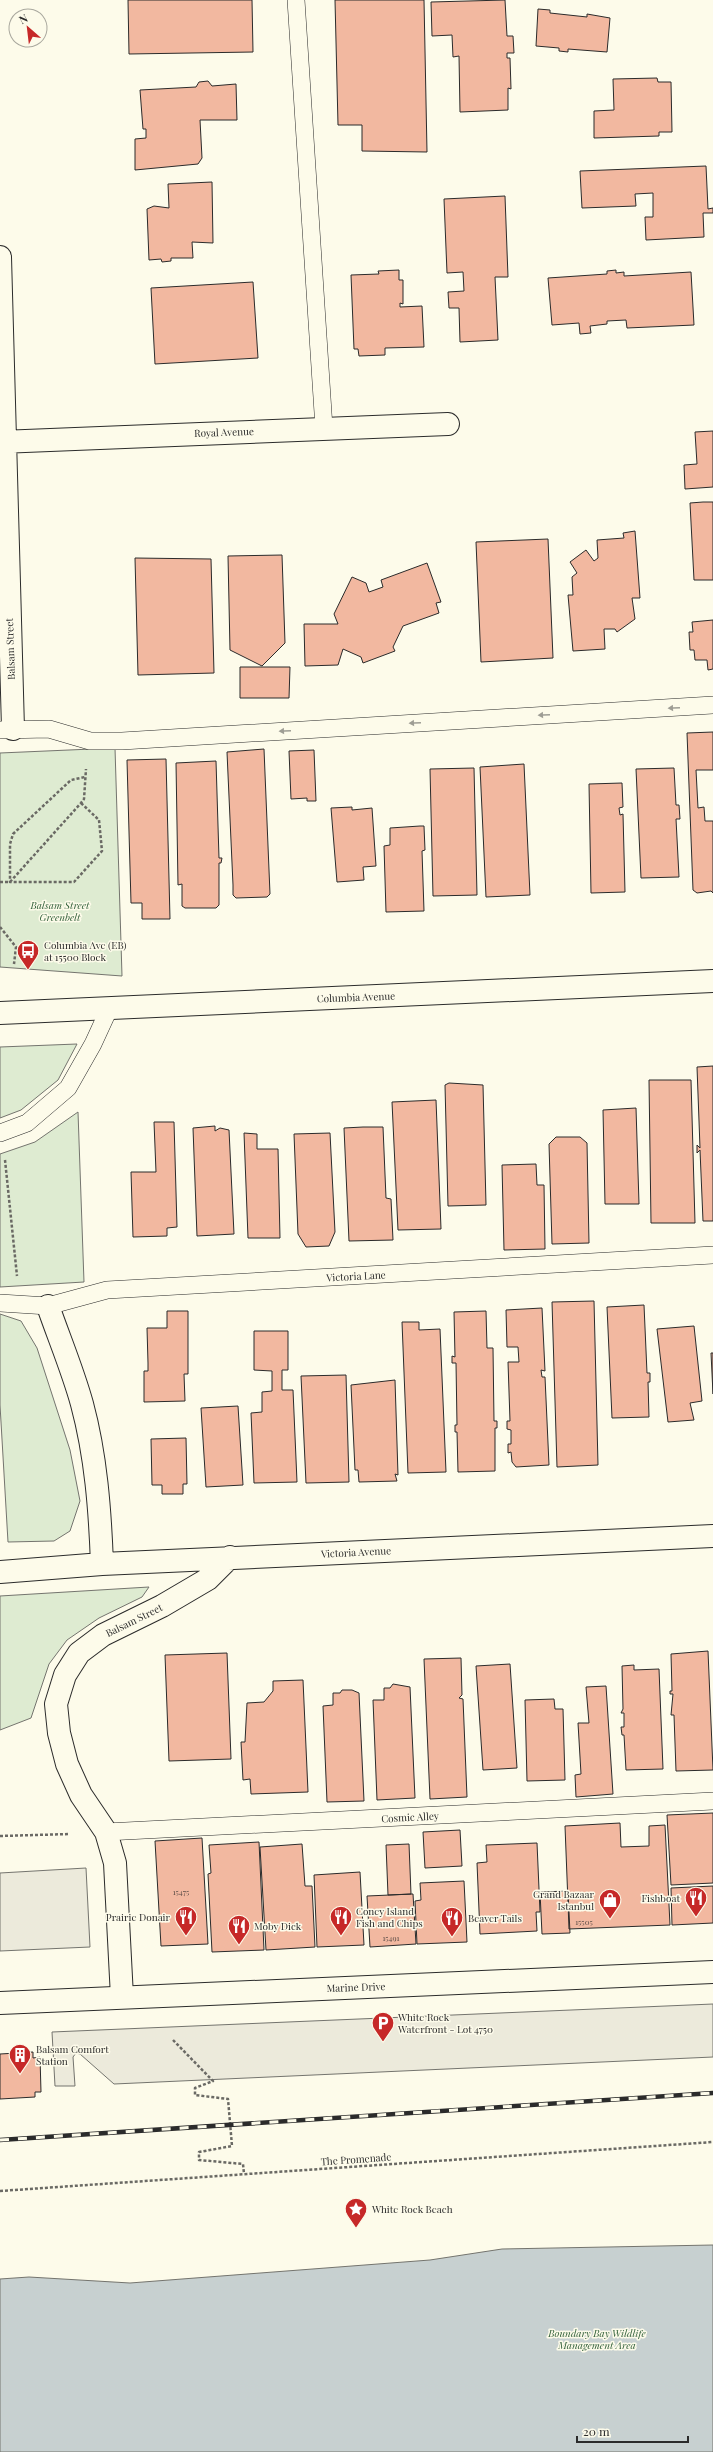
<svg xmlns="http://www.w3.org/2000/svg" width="713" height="2452" font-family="'Playfair Display',serif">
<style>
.green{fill:#deebd1;stroke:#74746e}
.parking{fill:#eceadb;stroke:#74746e}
.water{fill:#c7d0d0;stroke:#74746e}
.building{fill:#f2b8a0;stroke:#2b2b2b}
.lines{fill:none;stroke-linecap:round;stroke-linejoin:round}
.lane-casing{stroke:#2b2b2b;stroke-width:18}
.street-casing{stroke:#2b2b2b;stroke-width:24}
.secondary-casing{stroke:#2b2b2b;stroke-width:24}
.path{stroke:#6a6964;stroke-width:2.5;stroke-dasharray:3 2;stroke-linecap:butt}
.lane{stroke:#fdfbea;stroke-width:17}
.street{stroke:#fdfbea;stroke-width:22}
.secondary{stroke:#fdfbea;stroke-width:22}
.rail-casing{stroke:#2b2b2b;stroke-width:4.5}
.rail{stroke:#fdfbea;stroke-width:3;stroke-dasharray:9;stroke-linecap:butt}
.oneway{fill:#9e9d94}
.labels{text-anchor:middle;stroke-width:3;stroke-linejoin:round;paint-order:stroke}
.number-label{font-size:8px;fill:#5d4e48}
.street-label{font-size:10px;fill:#2b2b2b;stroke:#fdfbea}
.park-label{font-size:10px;font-style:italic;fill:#34623c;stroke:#fdfbea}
.poi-label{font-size:10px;fill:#2b2b2b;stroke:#fdfbea;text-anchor:start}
</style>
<rect width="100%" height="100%" fill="#fdfbea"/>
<!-- green -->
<path class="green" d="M115 748 122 976 0 967V753Z
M77 1044 58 1080 21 1110 0 1118V1047Z
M78 1112 84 1282 0 1287V1154L35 1142Z
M0 1314 21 1321 37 1348 70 1450 80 1501 70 1531 54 1541 8 1542 0 1405Z
M149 1587 142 1597 99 1618 67 1640 49 1664 31 1718 0 1730V1596Z"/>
<!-- parking -->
<path class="parking" d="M86 1868 90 1947 0 1951V1873Z
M713 2004V2057L114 2084 80 2054 76 2053 73 2057 75 2086H55L52 2032Z"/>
<!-- water -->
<path class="water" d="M713 2245V2452H0V2279L29 2277 130 2283 430 2260 502 2249Z"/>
<!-- building -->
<path class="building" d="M128 0H252L253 52 129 54Z
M335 0H424L427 152 362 151V125H338Z
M505 0 507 36H513L514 53H507V58H510L511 89 508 88V110L460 112 459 56 453 57 452 35 432 36 431 2Z
M538 9 550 10V13L587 17V14L610 18 607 52 568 49V52L559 51V48L536 46Z
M657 78 658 82H671L672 132H659V136L594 138V111L614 110 613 79Z
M208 81 212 86 236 84 237 120H200L202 158 198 164 135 170V139L146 138V129H143L140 90 196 87 199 82Z
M706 166 708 209 713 208V213H703L704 237 646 240 645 217H653V193L635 194 636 206 582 208 580 171Z
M212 182 213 243 192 242 193 258H171V261L162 262 161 259 149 260 147 209 154 206 169 208 168 184Z
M505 196 508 277H495L498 340 460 342 459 308H449L448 292 464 291 463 272 447 273 444 199Z
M399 270V280H403V304L400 303V307L422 306 424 347 385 348V355L359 356 358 349H354L351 275 379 274 378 271Z
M616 270V273L624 272V276L691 272 694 325 627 328 626 320 607 321V324L590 326 591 333 580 334 579 323 552 325 548 278 607 274V271Z
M253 282 258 358 155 364 151 288Z
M713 431V487L685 489 684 465 697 464 695 432Z
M703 502H713V580H694L690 503Z
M635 531 640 598H632L635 619 617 632 615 629H604L605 649 573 651 568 595H573L572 577 577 573 570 562 586 550 594 561 598 558 597 540 624 538 623 533Z
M548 539 553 658 481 662 476 542Z
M282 555 285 643 262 666 230 650 228 556Z
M135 558 211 559 214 673 138 675Z
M427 563 441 602 436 603 439 613 403 626 393 647 395 651 363 663 361 657 343 649 338 665 305 666 304 624H338L334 614 352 577 366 583 369 592 383 587 381 580Z
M713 620V669L708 670 707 660H695L694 650H690L689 632H693L692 622Z
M240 667H290L289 698H240Z
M713 732V770H696L698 808 704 807 705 821H713V893L711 891 697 893 693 890 687 733Z
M264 749 270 894 267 897 236 898 233 895V885L227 752Z
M314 750 316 801H307V798L291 799 289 751Z
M166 759 170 919H142V903H131L127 760Z
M216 761 219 858H222L221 863H219V905L216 908H185L182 906V884L178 885 176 763Z
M524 764 530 895 486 897 480 767Z
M474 768 477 895 433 896 430 769Z
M674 768 676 805H679L680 819H676L679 877 641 878 636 769Z
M622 783 623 807 619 808 620 815 623 814 625 892 591 893 589 784Z
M352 807V810L372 808 376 866 363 867 364 880 337 882 331 808Z
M420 826H424L425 850 422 851 424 911 386 912 384 846 390 845V828Z
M713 1066V1221H703L700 1150 697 1153V1145L700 1148 697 1067Z
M649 1080H691L695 1223H651Z
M449 1083 483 1085 486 1205 448 1206 445 1085Z
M436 1100 441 1229 398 1230 392 1102Z
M636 1108 639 1204H605L603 1110Z
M154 1122H174L177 1227 167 1228V1236L133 1237 131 1172H156Z
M215 1126V1131L220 1128 229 1130 234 1234 197 1236 193 1128Z
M363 1127H383L386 1198 391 1199 393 1240 349 1241 344 1128Z
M244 1133 257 1134V1149H278L280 1238H248Z
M330 1133 335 1232 329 1246 306 1247 298 1234 294 1134Z
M556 1137H580L587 1143 589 1243 552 1244 549 1144Z
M536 1164 537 1185H544L545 1249 504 1250 502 1165Z
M594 1301 598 1465 557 1467 552 1302Z
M644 1305 647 1373H650V1382H648L649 1417 612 1418 607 1307Z
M542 1308 545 1371 541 1370 542 1377H545L549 1465 516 1467 512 1462 511 1452 508 1453V1444H511V1430L507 1429V1421H510L508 1362H519L518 1347H507L506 1310Z
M167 1311H188V1374H184L185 1401 144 1402V1371H148V1363L147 1328H167Z
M486 1311 487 1348H493L494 1421H497V1428H495V1471L458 1472 457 1432H455V1425H457L456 1363H452V1356L455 1357 454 1312Z
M402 1322H419V1330L440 1329 446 1472 408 1473Z
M694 1326 702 1401 690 1403 694 1420 668 1422 657 1329Z
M254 1331H288V1370H282V1390H293L297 1482 254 1483 251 1413 262 1412V1392L272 1391V1371L254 1370Z
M711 1353H713V1394Z
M346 1375 349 1482 306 1483 301 1376Z
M395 1380 398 1475 395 1474 397 1481 359 1482 358 1470H355L351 1385Z
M238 1406 243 1485 206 1487 201 1408Z
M186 1438 187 1484H183V1494H162V1485H152L151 1439Z
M708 1651 713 1770 676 1771 674 1715H671L673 1694H670V1691H672L671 1654Z
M227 1653 231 1759 169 1761 165 1655Z
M461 1658 462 1695 459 1698 463 1699 467 1797 430 1799 424 1659Z
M510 1664 517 1768 483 1770 476 1666Z
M634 1665V1670L659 1669 663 1769 626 1770 624 1735H622L621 1727H624V1713H621L623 1709 622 1666Z
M303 1680 308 1792 251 1794 250 1779 243 1780 241 1742H245L247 1703 264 1702 273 1691V1681Z
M393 1684 410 1687 415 1798 377 1800 373 1700H384V1688H390Z
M606 1686 613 1794 576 1797 575 1775 581 1774 578 1723H589L586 1687Z
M342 1690H352L359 1693 364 1801 327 1802 323 1706 333 1705V1693H340Z
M554 1699 555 1709H563L565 1780 527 1781 525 1700Z
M713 1813V1883L671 1885 667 1815Z
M620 1823 621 1847 649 1846V1826L665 1825 670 1925 569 1929 565 1826Z
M460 1830 462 1866 425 1868 423 1832Z
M202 1838 208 1944 161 1946 155 1841Z
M259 1842 264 1950 212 1952 208 1874 211 1873 209 1845Z
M537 1843 540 1912H536L537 1931 480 1934 477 1863 487 1862 486 1845Z
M302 1844 305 1886H312L315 1947 266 1950 260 1847Z
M409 1844 411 1894 388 1895 386 1845Z
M360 1872 364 1945 317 1947 314 1875Z
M464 1881 467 1942 417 1944 415 1901 421 1900 420 1883Z
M713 1886V1923L672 1925 671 1888Z
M568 1891 570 1933 542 1934 540 1892Z
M413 1894 416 1944 370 1947 367 1896Z
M33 2052V2058L40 2057 41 2092H35V2097L0 2099V2054Z"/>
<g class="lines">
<!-- lane casing -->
<g class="lane-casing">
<path id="lane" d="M296 0 324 428
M0 730 49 729 90 741H122L713 705
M0 1133 27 1123 68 1088 93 1044 110 1007
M0 1303 48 1306 107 1290 713 1255
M106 1832 713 1801"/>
</g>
<!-- street casing -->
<g class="street-casing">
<path id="street" d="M0 257 13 729
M0 442 448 424
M48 1306C59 1338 73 1371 82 1404 96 1456 100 1510 102 1564
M0 1572 102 1564 713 1536
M122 1997 115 1863 106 1832 81 1795 67 1764 59 1733 56 1704 65 1675 79 1653 103 1635 162 1606 208 1579 230 1557"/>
</g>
<!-- secondary casing -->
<g class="secondary-casing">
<path id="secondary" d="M0 1013 713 981
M0 2003 713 1972"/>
</g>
<!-- path -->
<path class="path" d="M81 803 99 820 102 851 74 882H10V844L13 834 71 780 85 777
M0 882H10L81 803 84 799 86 769
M0 927 16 947 14 964
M5 1160 17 1276
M0 1836 70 1834
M173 2040 213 2081 195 2088V2095L228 2099 232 2146 199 2152V2160L243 2164 244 2174
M0 2191 713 2142"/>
<!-- lane -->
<use href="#lane" class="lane"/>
<!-- street -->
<use href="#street" class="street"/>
<!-- secondary -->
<use href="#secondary" class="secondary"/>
<!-- rail casing -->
<g class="rail-casing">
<path id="rail" d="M0 2140 713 2093"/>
</g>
<!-- rail -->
<use href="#rail" class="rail"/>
</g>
<!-- one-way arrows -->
<defs><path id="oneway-solid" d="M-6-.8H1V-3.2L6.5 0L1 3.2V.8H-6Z"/></defs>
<g class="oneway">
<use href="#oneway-solid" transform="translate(674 708) rotate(177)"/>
<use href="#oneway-solid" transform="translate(544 715) rotate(177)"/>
<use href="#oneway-solid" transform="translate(415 723) rotate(177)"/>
<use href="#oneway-solid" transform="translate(285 731) rotate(177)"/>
</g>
<!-- icons -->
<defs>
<g id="bus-pin" transform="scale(1.15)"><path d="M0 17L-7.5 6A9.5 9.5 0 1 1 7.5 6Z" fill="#c62828" stroke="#fdfbea"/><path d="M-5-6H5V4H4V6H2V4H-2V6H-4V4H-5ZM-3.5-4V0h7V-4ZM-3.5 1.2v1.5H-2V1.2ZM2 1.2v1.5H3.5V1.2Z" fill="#fff"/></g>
<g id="restaurant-pin" transform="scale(1.15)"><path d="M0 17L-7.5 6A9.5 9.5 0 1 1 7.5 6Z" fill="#c62828" stroke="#fdfbea"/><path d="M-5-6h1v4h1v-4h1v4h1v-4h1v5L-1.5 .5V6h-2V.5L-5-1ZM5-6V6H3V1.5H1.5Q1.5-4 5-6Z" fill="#fff"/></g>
<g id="shop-pin" transform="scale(1.15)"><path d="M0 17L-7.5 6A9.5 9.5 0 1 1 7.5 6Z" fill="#c62828" stroke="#fdfbea"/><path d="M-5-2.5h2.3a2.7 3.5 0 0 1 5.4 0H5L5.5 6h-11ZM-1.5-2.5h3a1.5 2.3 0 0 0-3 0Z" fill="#fff"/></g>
<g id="parking-pin" transform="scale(1.15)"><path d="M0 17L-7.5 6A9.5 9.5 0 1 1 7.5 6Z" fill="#c62828" stroke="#fdfbea"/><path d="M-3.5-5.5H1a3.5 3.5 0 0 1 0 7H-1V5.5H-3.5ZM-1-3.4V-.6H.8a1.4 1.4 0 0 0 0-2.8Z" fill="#fff"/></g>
<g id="building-pin" transform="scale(1.15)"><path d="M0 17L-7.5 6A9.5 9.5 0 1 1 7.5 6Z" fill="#c62828" stroke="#fdfbea"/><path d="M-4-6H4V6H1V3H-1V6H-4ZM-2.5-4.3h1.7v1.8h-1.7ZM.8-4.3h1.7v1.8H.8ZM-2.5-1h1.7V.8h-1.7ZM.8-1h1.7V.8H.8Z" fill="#fff"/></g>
<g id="sight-pin" transform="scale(1.15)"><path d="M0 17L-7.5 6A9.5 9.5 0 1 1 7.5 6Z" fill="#c62828" stroke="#fdfbea"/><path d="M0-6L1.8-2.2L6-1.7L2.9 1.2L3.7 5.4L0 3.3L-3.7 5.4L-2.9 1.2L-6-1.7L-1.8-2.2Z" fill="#fff"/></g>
</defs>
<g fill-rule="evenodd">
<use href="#bus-pin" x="28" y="951"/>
<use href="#restaurant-pin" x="696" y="1898"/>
<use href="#shop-pin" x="610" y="1900"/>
<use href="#restaurant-pin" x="186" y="1917"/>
<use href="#restaurant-pin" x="341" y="1917"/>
<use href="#restaurant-pin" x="452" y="1918"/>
<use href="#restaurant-pin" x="239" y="1926"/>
<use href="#parking-pin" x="383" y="2023"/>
<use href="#building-pin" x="20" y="2055"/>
<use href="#sight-pin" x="356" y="2209"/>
</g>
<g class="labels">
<!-- number labels -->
<g class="number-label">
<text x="181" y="1895">15475</text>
<text x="584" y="1925">15505</text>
<text x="391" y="1941">15491</text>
</g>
<!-- street labels -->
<g class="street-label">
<text transform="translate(224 432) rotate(-2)" y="4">Royal Avenue</text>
<text transform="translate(10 649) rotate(-92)" y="4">Balsam Street</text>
<text transform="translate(356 997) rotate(-2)" y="4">Columbia Avenue</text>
<text transform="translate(356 1276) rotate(-3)" y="4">Victoria Lane</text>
<text transform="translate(356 1552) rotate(-3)" y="4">Victoria Avenue</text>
<text transform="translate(134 1620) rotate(-26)" y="4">Balsam Street</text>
<text transform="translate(410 1817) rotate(-3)" y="4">Cosmic Alley</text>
<text transform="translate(356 1987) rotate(-2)" y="4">Marine Drive</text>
<text transform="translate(356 2159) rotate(-4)" y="4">The Promenade</text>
</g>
<!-- park labels -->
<g class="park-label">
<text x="60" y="909">Balsam Street<tspan x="60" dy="12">Greenbelt</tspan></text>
<text x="597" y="2337">Boundary Bay Wildlife<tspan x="597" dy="12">Management Area</tspan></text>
</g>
<!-- poi labels -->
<g class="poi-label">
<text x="44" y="949">Columbia Ave (EB)<tspan x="44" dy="12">at 15500 Block</tspan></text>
<text x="594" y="1898" text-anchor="end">Grand Bazaar<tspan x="594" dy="12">Istanbul</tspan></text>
<text x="680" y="1902" text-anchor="end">Fishboat</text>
<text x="356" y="1915">Coney Island<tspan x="356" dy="12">Fish and Chips</tspan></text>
<text x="170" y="1921" text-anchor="end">Prairie Donair</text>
<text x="468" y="1922">Beaver Tails</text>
<text x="254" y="1930">Moby Dick</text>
<text x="398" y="2021">White Rock<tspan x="398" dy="12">Waterfront - Lot 4750</tspan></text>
<text x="36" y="2053">Balsam Comfort<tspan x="36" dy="12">Station</tspan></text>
<text x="372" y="2213">White Rock Beach</text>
</g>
</g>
<!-- north arrow -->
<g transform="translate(28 28) rotate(332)"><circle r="19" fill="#fdfbea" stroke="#a9a89e"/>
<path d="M0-3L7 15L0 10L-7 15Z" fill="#c62828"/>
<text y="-6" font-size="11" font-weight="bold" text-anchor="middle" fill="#2b2b2b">N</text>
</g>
<!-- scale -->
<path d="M577 2436v6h111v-6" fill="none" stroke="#2b2b2b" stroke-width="2"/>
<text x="583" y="2436" font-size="12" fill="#2b2b2b" stroke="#fdfbea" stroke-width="3" paint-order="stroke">20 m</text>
</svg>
